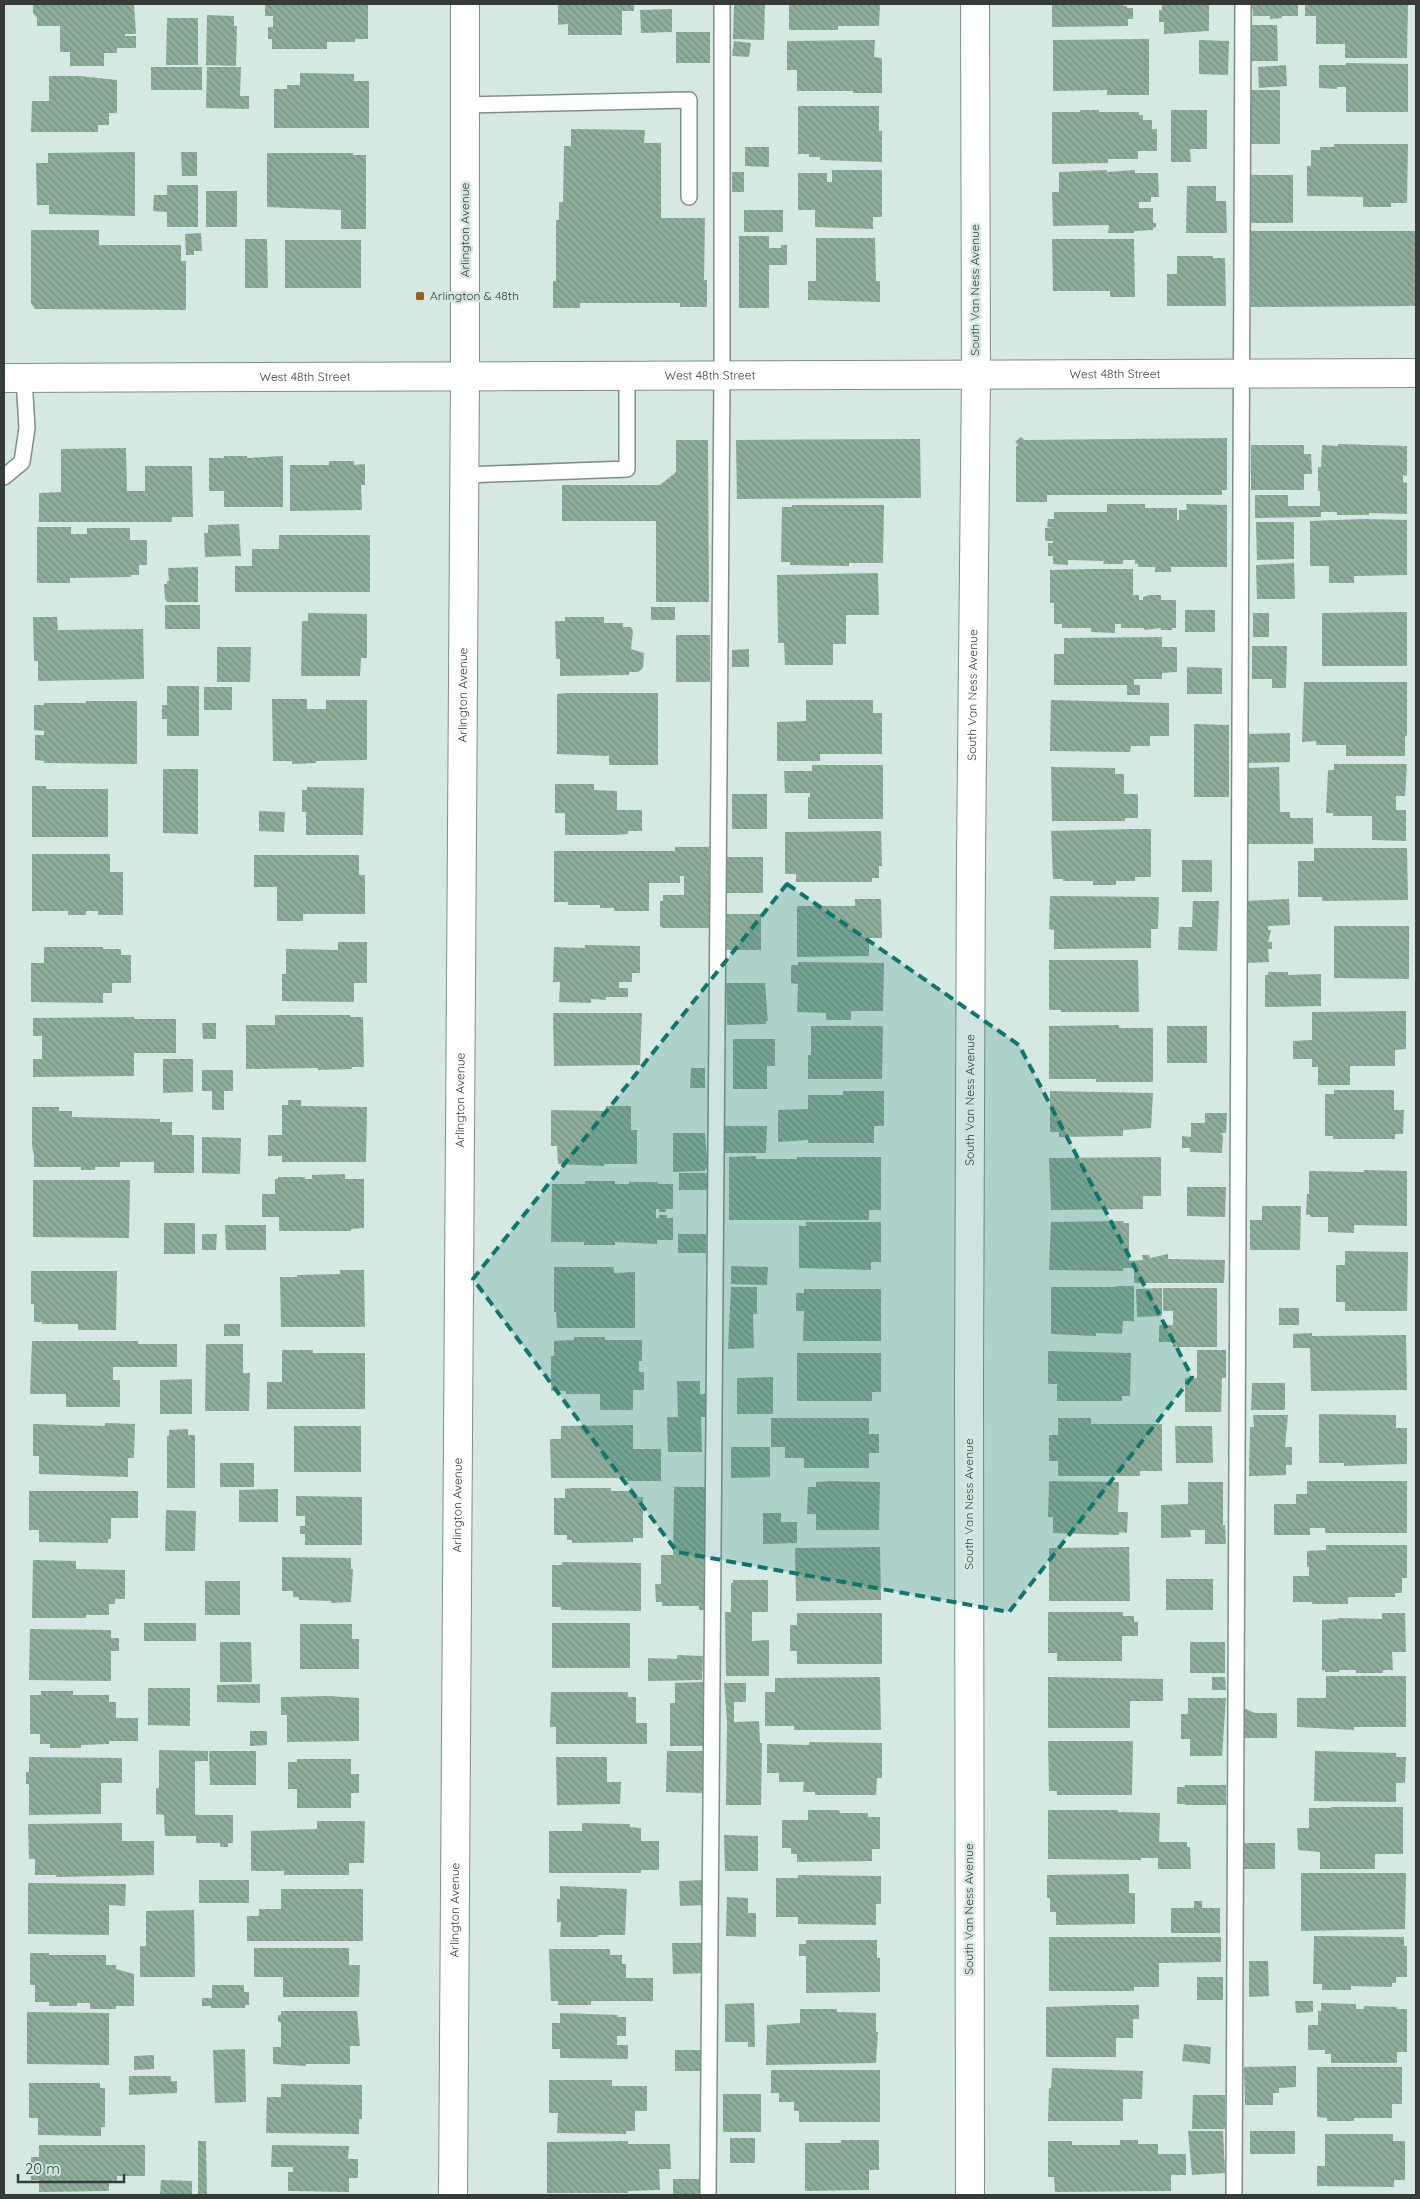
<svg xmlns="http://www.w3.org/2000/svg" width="1420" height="2199" font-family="Quicksand,sans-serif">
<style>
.building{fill:url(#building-back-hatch)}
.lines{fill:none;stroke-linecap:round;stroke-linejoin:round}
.service-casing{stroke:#7e8f8b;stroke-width:18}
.minor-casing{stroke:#7e8f8b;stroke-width:30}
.tertiary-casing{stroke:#7e8f8b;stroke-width:30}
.secondary-casing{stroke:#7e8f8b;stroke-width:30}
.service{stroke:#fff;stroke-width:15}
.minor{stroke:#fff;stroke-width:28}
.tertiary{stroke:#fff;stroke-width:28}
.secondary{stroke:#fff;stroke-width:28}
.marked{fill:#0f766e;fill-opacity:0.2;stroke:#0f766e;stroke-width:4;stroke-dasharray:10 6;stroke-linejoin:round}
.poi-dot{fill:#98601b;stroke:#d6e8e4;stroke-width:2}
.labels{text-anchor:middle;stroke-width:5;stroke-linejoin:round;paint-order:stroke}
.street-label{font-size:12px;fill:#343b39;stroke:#d6e8e4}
.poi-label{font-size:12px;fill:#343b39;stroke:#d6e8e4;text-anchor:start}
</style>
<defs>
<pattern id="building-back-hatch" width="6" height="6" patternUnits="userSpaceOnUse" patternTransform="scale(1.25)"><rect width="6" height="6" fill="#8eae9a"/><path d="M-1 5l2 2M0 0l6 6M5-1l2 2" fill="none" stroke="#758f7f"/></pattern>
</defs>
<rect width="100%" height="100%" fill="#d6e8e4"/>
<!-- building -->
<path class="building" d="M33 4H134L136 34H125V36H136V48H117V53H104V66H70V52H60V26H37V18L33 13Z
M265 4H368V39H355V42H327V49H272V39H268V27H273V16H265Z
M558 4H634V11H622V35H568V24L558 25Z
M789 4H880L879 26H838V30H789Z
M1052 4H1123V6H1127V8H1133V19H1128V26L1052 27Z
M1162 4H1209V31L1164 34V22H1159V10H1162Z
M1252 4H1298V16H1282V18L1270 19V16H1253Z
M1305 4H1408L1407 58H1345V44H1316V16H1305Z
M734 5H765L764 40 733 39Z
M672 9V32L641 33 640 10Z
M207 15 234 16V26H237L236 66 206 65Z
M167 18H198V65H166Z
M1247 25H1277L1278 61H1247Z
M676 32H710V63H676Z
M1149 39V95H1107V90L1053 91V40Z
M875 40 874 57 882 58V93H853V91H797V70H787V41Z
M1199 40 1229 41 1228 75 1199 74Z
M734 41 751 43 749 57 732 56Z
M1346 63 1408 64V112H1346V87H1337V89L1319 88V65H1346Z
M1286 65 1287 86 1259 88 1258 67Z
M151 67H202V90H151Z
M207 67H241L240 96H249V109L206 108Z
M300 73 354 74V81H369V128H274V89H287V85H300Z
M49 76H79L117 80V113H109V125H98V132H31L32 101H49Z
M1247 90H1280V144H1247Z
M798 106H879V131H882V162L820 160V157H809V154H798Z
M1080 110H1099V112H1139V115H1143V120H1152V129H1157V151H1138V159H1108V163L1052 164V112H1080Z
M1171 110H1207V149H1190L1191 162H1171Z
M571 129 645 130 644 143H661V218H705L704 280H707V307H680V303H580V308H553V281H556V220H559V202H563L564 146H571Z
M1334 144H1408L1407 203H1391V207H1363V197L1307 196V166H1311V150H1320V147H1334Z
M745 147H769V167L745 166Z
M135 152V216L49 214V205H37L36 163H48V153Z
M181 152H197V176H182Z
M267 153H353V155H366V229H341V210L267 207Z
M832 170H882V217H873V229L815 227V210H798V173H827V182H832Z
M1107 170V172L1135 170V173H1158L1159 197H1151V202H1139V208H1153V223H1156V227L1153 228V230L1134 231V233H1108L1109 225 1053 226 1052 192H1059V172Z
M732 172H744V192H732Z
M1251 175H1293V223H1251Z
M167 185H198V227H167V212L153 211 154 195H167Z
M1187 186H1216V201H1226L1227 233H1186Z
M206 191H237V227H206Z
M744 210H783V232H744Z
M31 230H99V245H181V261H186V310L35 309 31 303Z
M1251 231H1416V306L1251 307Z
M201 233 202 251H194V255H186L185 234Z
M739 236H769V248H781V245H787V265H769V308H739Z
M816 238H875L876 281H880V302L808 300V281H816Z
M245 239H267L268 288H245Z
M1052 239H1134L1135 297H1110V291H1053Z
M285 240H361V288H285Z
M1177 256H1213V258H1225L1226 306H1167V274H1177Z
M1021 437 1024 440 1227 438V490H1222V495H1047V502H1016V447L1018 445 1015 442Z
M920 439 921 498 737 499 736 440Z
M676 440H708L709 602H656V521H562V485H660L676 472Z
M1338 444 1407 446V476L1403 475V482L1407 483V514L1369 513V515H1337V512H1321V517L1255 518V495H1288V506H1320V491H1318V467H1321L1322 445 1338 446Z
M1251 445H1304V454H1311L1312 474H1304V490H1251Z
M126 448 127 491H145V466H192L193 517H172V522H39V493L61 492V449Z
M224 456H247V458L283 456V507H224V491H209V458H224Z
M329 461H354V465L365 464V485H361L362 510 290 511V465H329Z
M1107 504H1145V508H1177V520H1179V510H1187L1186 504 1227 505V567H1171V572H1155V567H1138V564H1135V560H1123V564H1103L1104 561 1068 560V565L1053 564V556H1048V543H1053V541H1045V528H1054L1047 527 1048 519H1054V512H1107Z
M792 505H884L883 563H849V566L790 565V562H781L782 507H792Z
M1364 519 1407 520V575L1354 576V583H1329V566H1310V521Z
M1256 522H1294V559L1257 560Z
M239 524 241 556 205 557 204 533H208V525Z
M37 527H71V534H87V528H130V540H147V565H139V575H131V577L70 578V583H37Z
M279 535H370V592H235V566H252V549H279Z
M1294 563 1295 599H1257L1256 565Z
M198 567V602H167L165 599 164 584H167V581H169L168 568Z
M1091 569H1133V595H1139V600H1143V597L1149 595H1161V600H1176V628H1172V630H1161V628L1144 630V628H1121V624H1115V633L1091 632V628H1062V624H1054V603H1050V570Z
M878 573 879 615H846V644H833V665H785L784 643H778L777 575Z
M165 605H200V629H165Z
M651 607H675V620H651Z
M1185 610H1215V632H1185Z
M1407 612V666H1322V613Z
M308 613 367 614V658H361L360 676H301L302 621H308Z
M1253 613H1269V637H1253Z
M33 617H57L58 630 143 629 144 679 38 681V661H34Z
M565 617H604V623H623V627H631L633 631 631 649 644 653 643 668 638 672H629V675L560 676V659H556L555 621H565Z
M676 635H710V682H676Z
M1162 637V647H1177V672L1162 673V679H1134V685H1140V695H1127V685H1054V654H1064V638Z
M1252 646H1287L1286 688H1272V679H1252Z
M217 647H251L250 682H217Z
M749 649V667H732V650Z
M1187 667 1222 668V694H1187Z
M1304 682H1407V736H1405V756H1346V745H1316V741L1302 742Z
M167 686H199V736H167V719H162V705H167Z
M204 687H232V710H204Z
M567 693H658V765H609V756L557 754V694Z
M272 699H307V709H326V700H367V760L316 761V763L292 764V761H273Z
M806 700H873V713H882V754H820V761H777V722L806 721Z
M1051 700 1169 703V736H1150V746H1131L1130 752 1050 751Z
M86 701H137V764L44 763V761L35 760V735H44V731L34 730V705H44V703H86Z
M1194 724 1229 725V797H1194Z
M1290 733V762L1247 763 1246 734Z
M1334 764H1407L1405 796H1396V810H1406V841L1372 840V816H1333V813H1326L1328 770H1334Z
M812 765H883V819H808V797H810V793H785L784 771H812Z
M1051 767 1115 768V774H1124V794H1138V818H1125V821H1052Z
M1279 767 1280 812H1290V818H1313V844H1247L1246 768Z
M163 769H198V834L163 833Z
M555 784H594V790L617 791V810H642V831H628V834L615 835H565V813H555Z
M32 786H46V789H108V837H32Z
M307 787 364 788 363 835H306V812H302V790H307Z
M732 794H767V829H732Z
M259 811 285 812 284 832 259 831Z
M1134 829H1151V877H1135V881H1116V885H1093V881H1063V879H1053L1051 831Z
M881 831 882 866H879V878H872V882H796V874H785V832Z
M675 847H709V928H663L660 926V901H663V895H684V876H680V883H649V911H614V908H600V905H568V902H554V851H675Z
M1314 848H1407L1408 900 1322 901V897H1298V861H1314Z
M32 854H110V872H123V915H98V911H86V915H68V911H32Z
M254 855H359V875H365V914H303V921H277V887H254Z
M726 857H763V893H726Z
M1182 860H1212V892H1182Z
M1050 896 1159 897 1158 929H1151V948L1054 949V930L1049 929Z
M855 899H881L882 938H869V956L797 957V906H855Z
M1289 899 1290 925 1268 926V930H1271L1268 942H1272V949H1268L1269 962 1246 963 1245 901Z
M1193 901H1219L1217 951 1178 950 1179 927H1192Z
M725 914H761V950H725Z
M1334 926H1409V979L1334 978Z
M338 942H367V983H354V1002L282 1001V974H286V949L338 950Z
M585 945 640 946V973H632V982H619V988H628V997H606V1000L591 999V1003L559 1002 560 982H553L554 947 585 948Z
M44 947H103V949H121V955H131V983H112V993H103V1003L31 1002V963H44Z
M1049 960H1138L1139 1012H1061V1010H1049Z
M798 962 884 963 883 1011H851V1020H826V1013L797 1012 798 984 791 983V965H798Z
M1268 972H1288V975L1321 974V1006L1265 1007V975H1268Z
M726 983H765L768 1021H766V1024L727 1025Z
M1406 1011V1049L1395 1050V1066H1350V1085H1318V1067H1312V1059H1293V1041L1312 1040V1012Z
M553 1013H642L640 1065 554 1066Z
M275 1015H350V1017H363L364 1067H352V1069L318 1070V1068L246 1069V1025H275Z
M134 1017V1019H176V1053H134V1076L33 1077V1059H42V1036H33V1018Z
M202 1023H216V1039H203Z
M1119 1025V1028H1153V1082H1096V1079H1049V1026Z
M811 1026H883L882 1079H808V1055H811Z
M1167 1026H1207V1063H1167Z
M733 1039H775V1066H767V1089H733Z
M163 1059H193V1092L163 1093Z
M691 1068H705V1088H690Z
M202 1070H233V1091H224V1110H212V1091H202Z
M1334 1090H1394V1110H1404L1403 1134H1395V1139H1333V1136H1325V1094H1334Z
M843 1091H884V1126H874V1143H808V1140L778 1142V1110L808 1109V1095H843Z
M1050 1091 1153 1093 1151 1128 1123 1130V1136L1059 1137V1132H1050Z
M288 1100H301V1106L367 1107 366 1162H282V1156H268V1135H282V1105H288Z
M606 1106H631V1130H637V1164H604V1166L558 1164 557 1146H551V1110L606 1111Z
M32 1107H59V1111H72V1117L160 1119V1122H172V1135H194V1173H154V1162H120V1167H95V1170H81V1167H34V1156L32 1146Z
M1205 1113H1227L1226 1133H1220L1223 1135 1222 1153 1190 1152V1148H1182V1136L1191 1137V1123H1205Z
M724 1126H767L766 1153H725Z
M673 1133H705L708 1169H705V1171L673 1172Z
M202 1137 241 1138 240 1174 202 1173Z
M756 1156V1159H797V1157H881V1210H869V1220H729V1157Z
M1161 1157V1196H1143V1209L1051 1210 1049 1158Z
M1364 1170 1407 1171V1226L1354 1225V1233L1328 1232V1217H1310V1215H1306L1307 1194H1309V1171L1364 1172Z
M679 1173H708V1190H679Z
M345 1174V1179H364V1228L351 1229V1231H279V1217H262V1194H275V1179H278V1177H305V1179H312V1175Z
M33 1180H130L129 1238 33 1237Z
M585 1181H615V1184H629V1182H658V1184H673V1209H666V1212H659V1209H656V1218H659V1215H667V1218H673V1240H657V1244L615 1242V1245H584V1242H551L552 1184H585Z
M1187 1187H1226L1225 1217 1187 1216Z
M1262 1206H1301L1300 1250H1250V1220H1262Z
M1123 1221 1124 1223H1129V1261L1143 1260 1142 1255H1149L1150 1258 1168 1254V1259L1225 1260 1224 1283H1134V1268H1123V1271L1049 1270 1051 1222Z
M806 1222H881V1262H871V1270L799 1268V1226H806Z
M164 1223H195V1254H164Z
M225 1225H266V1250H226Z
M202 1234H217L216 1250H202Z
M678 1234H706V1253H678Z
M1345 1251 1408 1252 1407 1311H1345V1302H1336V1265H1345Z
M731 1266 768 1267 767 1285 731 1284Z
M554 1267H614V1273L635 1272V1328H557L556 1312H554Z
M340 1270H364L365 1327H281L280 1277H297V1275L340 1274Z
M31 1271H117L116 1330H78V1324H42V1322H34V1304H31Z
M1116 1286H1134V1321H1123L1122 1334 1096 1333V1336L1051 1334V1287H1116Z
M731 1287H757V1314H753L754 1348 728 1349Z
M1162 1288V1316L1137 1317 1136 1289Z
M1163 1288H1217V1347H1173V1342H1159V1325H1173V1311H1163Z
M804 1289H881V1341H803L804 1311H796V1293H804Z
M1279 1308H1299V1325H1279Z
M224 1324H240V1336H224Z
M1312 1333V1336L1406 1335 1407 1390 1311 1391 1310 1348H1293V1334Z
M574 1337H605V1340H642V1361H639V1372H644V1390H633V1410H600V1394H566V1391H551V1356H554V1341L574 1340Z
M32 1341H138V1344H177V1367H113V1380H120V1407H66V1394H30Z
M206 1344H243V1373H250L249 1411H205Z
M282 1350H313V1353H365V1409H267V1382H282Z
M1197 1350H1226V1378H1222L1221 1412H1185V1378H1197Z
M1048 1351 1131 1353 1130 1396H1122V1401H1057V1384H1048Z
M797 1353H881V1392H872V1401H797Z
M773 1377V1414H737V1378Z
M192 1379V1414H160V1380Z
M677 1381H700V1394H708L709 1417H701L702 1452H668L667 1417H678Z
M1252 1383H1285V1410H1251Z
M1319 1414 1396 1415V1428H1407V1464L1344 1466V1463H1319Z
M1253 1415H1288L1285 1447H1292V1465H1286V1475L1249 1476 1250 1427H1254Z
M771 1418H869V1434H879V1453H869V1468H804V1458H785V1447H771Z
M1058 1418H1091V1424H1162V1471H1140V1476H1058V1461H1049V1435H1058Z
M105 1423 135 1424 134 1458H128V1477L39 1474V1456H33V1424L105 1426Z
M633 1425V1449H661V1481H627V1478H551L550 1439H561V1426Z
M294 1426H361V1472H294Z
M1175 1426H1212L1213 1463H1176Z
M188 1429V1435H195V1488H167V1436H169V1430Z
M731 1447H770V1477L731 1478Z
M220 1463H254V1487H220Z
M831 1481 880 1482 879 1530H816V1514H807L808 1487H816V1482Z
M1049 1481 1119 1482 1118 1512H1128L1127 1533 1119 1532V1535L1053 1533V1517H1048Z
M1307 1481H1407V1533H1325V1528H1310V1535H1274V1504H1296V1494H1307Z
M1188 1482H1223V1525H1225L1226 1544H1205V1530H1190L1191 1537 1161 1538V1505L1188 1504Z
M674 1487H708L709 1610H699V1606H662V1602H656L655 1584H661V1555H673Z
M573 1488H611V1491H635V1497H643V1538H633V1542L572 1543V1540H567V1535H554V1498H565V1489Z
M278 1489V1522H239V1490Z
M29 1491H138V1518H111V1539H108V1543L39 1542V1530H29Z
M296 1496 362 1497V1545H305V1534H300V1526H305V1516H296Z
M166 1510 196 1511 195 1551H165Z
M763 1513H781V1522H797V1543L763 1544Z
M1326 1545H1407V1578H1402V1593H1395V1597H1348V1604H1312V1602H1293V1576H1309V1567H1307V1551L1326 1550Z
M880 1547 881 1600 796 1601 795 1548Z
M1129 1547 1130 1601H1049V1548Z
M282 1557 351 1558V1569H353L351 1602 331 1603V1601L299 1600V1597H293V1591H282Z
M33 1560 76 1561V1569L125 1570V1599H115V1604H109V1615H86V1618H32Z
M562 1562 641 1563V1611L561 1610V1607H552V1565H562Z
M1166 1579H1213V1610H1166Z
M733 1580H768V1612H752V1641L769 1640V1676H726L725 1612H731V1583H733Z
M205 1581H240V1615H205Z
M1048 1612H1123V1616H1134V1622H1138V1636H1122V1661H1057V1653H1048Z
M797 1613H882V1664H797V1651H790V1625H797Z
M1382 1613H1405L1406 1652H1392L1393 1670H1383V1673H1356V1670H1339V1672H1325V1670H1322V1620L1338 1619V1618L1382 1619Z
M144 1623H196V1641H144Z
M552 1623H630V1668H552Z
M300 1624H352V1639H359V1669H300Z
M30 1629 111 1630V1638H119V1651H111V1681L29 1680Z
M220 1642H251L252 1682H220Z
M1190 1642H1225V1673H1190Z
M677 1655 703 1656 702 1680 648 1681V1658L677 1659Z
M1326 1676H1406V1727H1354V1730L1297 1727V1698H1326Z
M880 1677 881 1730H794V1726H765V1692H775V1678Z
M1048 1677 1163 1679V1701H1130V1728H1048Z
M1212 1677H1225L1226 1690H1212Z
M703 1682V1702H707V1746H670V1703H675V1683Z
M724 1683H746V1702H734V1722L759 1721 760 1743H762L761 1805H726L727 1721Z
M260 1684V1703L217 1702V1685Z
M148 1688H190V1726L148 1725Z
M41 1691H73V1695H109V1702H116V1718H138V1741H109V1744L81 1745V1748H50V1744H40V1734H30V1695H41Z
M551 1692H628V1697H636V1723H647V1744H556V1727H550Z
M329 1696 359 1698V1741L287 1742V1715H281V1697Z
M1188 1698H1226L1222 1756H1190V1739H1181V1714H1188Z
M1244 1708 1255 1713H1277V1738H1244Z
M250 1731H267V1745L250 1746Z
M1048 1741H1133L1132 1795H1057V1791H1049Z
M809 1742 882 1743V1778H877L876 1795H815V1792H803L804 1782H779V1773H767V1744L809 1745Z
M159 1750 208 1751V1761H195V1815H233V1843H228V1847H220V1843H196V1836H165L164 1815 156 1814V1788H159Z
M209 1751H256V1785H210Z
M667 1751H705V1793L666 1792Z
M1315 1751 1396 1753V1757H1406L1405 1783H1396V1802L1314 1801Z
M29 1757 122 1758V1783H101V1814L29 1815V1784H26V1772H29Z
M556 1757H607V1782H621L620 1804 557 1805Z
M297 1759H351V1774H359V1793H351V1808H297V1789H288V1762H297Z
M1185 1785H1226V1805H1185V1804H1177V1787H1185Z
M1331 1807H1403V1854H1375V1869H1320V1852L1298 1850 1297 1828H1309V1808H1331Z
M808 1810H839L840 1813H868V1817H880V1849H872V1861L797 1862V1854H791V1848H782V1820H808Z
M1048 1810H1118V1812L1160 1813 1159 1842H1187V1847H1190L1191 1869H1158V1858H1141V1860L1048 1859Z
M317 1821H365L364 1863H349V1875H284V1871H251V1831L317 1829Z
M122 1823V1841H154V1875L56 1877V1875H35V1859H29L28 1824Z
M582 1823 630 1824V1827L641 1828V1841H659V1870H641V1873H549V1831H582Z
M724 1835 758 1836V1871H725Z
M1242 1843H1275V1869H1242Z
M1301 1873H1406L1405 1929 1301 1931Z
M1129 1874V1893H1135V1924L1056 1925V1912H1050V1898H1047V1875Z
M798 1875 881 1876V1904H876V1925L798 1924V1917H776V1878H798Z
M199 1880H249V1903H199Z
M706 1880 707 1905 680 1906 679 1881Z
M28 1883 126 1884 125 1906 109 1905V1935L28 1934Z
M560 1886 627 1889 625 1935H598V1937H560L561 1922H557V1899H560Z
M281 1889H363V1941H247V1916H259V1909H281Z
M727 1897 748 1898V1913H756V1937L726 1936Z
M1194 1901H1202V1908H1220V1933H1171V1908H1194Z
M194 1910 195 1977H140V1946H146V1911Z
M1314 1936 1404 1937V1946H1407V1977H1396V1983H1392V1987L1351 1986V1990H1322V1984H1313Z
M1049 1937H1221V1962L1159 1963V1987H1134V1991H1049Z
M806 1940H877V1958H880V1992L806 1993V1956H799V1944H806Z
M672 1943H707L708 1973 673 1974Z
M254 1948H349V1965H360L359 1997H283V1977H254Z
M549 1949H610V1955H622V1964H626V1978H653V2001H591V2005H558V2001H551Z
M30 1953H49V1955H106V1965H116V1969L134 1974V2006H116V2009H90V2003H77V2006H49V2002H35V1985H30Z
M1249 1961H1268L1269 1996 1249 1997Z
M1197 1977H1223V2000H1197Z
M212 1985H244V1992H249V2005H245V2008H211V2006H202V1998H212Z
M1295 2001H1313V2012L1296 2013Z
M754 2003 755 2047H748V2042H725V2004Z
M1321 2003 1356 2004V2009H1364V2006L1397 2007V2009H1407V2052H1397V2063H1331V2054H1325V2050H1308V2025H1318V2011H1321Z
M1111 2005H1139V2019H1133V2038H1116V2057H1046V2007Z
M800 2009H837V2012L876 2013V2032H878L876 2063 766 2065 767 2025 800 2023Z
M281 2011H357L360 2046H350V2064H306V2066L273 2064V2047H281V2022H278V2015H281Z
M27 2012 109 2013V2065L27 2064Z
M560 2013 618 2015V2017H626V2036H617V2045H628V2059L560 2058V2049H552V2023H560Z
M1184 2044 1211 2047 1210 2064 1182 2061Z
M245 2049 246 2102 215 2103 213 2050Z
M675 2050H707V2071H675Z
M154 2055V2069L134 2070V2056Z
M1296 2066V2087L1279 2088V2093H1273V2105H1245L1244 2067Z
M1317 2067H1402V2104H1392V2118H1354V2121H1327V2118L1317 2117Z
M1052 2068 1143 2071 1142 2099H1123V2121H1048L1049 2088H1051Z
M771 2070H880V2122H799V2111H794V2102H779V2093H771Z
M129 2076H171V2081H177V2093L129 2095Z
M549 2080H612V2086H647V2111H635V2131H626V2134L557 2133 558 2113H549Z
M29 2083H100V2088H105V2127H101V2136L38 2135V2118H29Z
M281 2084 362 2085V2119H359V2134L266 2133 267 2097H281Z
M723 2094H761V2132H723Z
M1193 2095H1225V2129H1192Z
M1188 2131H1223L1225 2173 1192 2175Z
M1250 2131H1295V2154H1250Z
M1325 2134H1393V2141H1405V2180H1394V2187L1317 2186V2166H1325Z
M730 2138H755V2163H730Z
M841 2140H879V2170H869V2190L805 2191V2143H841Z
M1120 2140H1138V2144H1158V2154H1186V2175H1171V2191L1055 2192 1054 2177H1048V2141H1072V2145H1120Z
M198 2141H206L207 2195H198Z
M628 2141V2144H670L671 2169H659L660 2190 628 2191V2193H547V2142Z
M39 2145H145V2176H117V2182H109V2191L39 2192V2180H31V2157H39Z
M272 2145 349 2146 348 2159H358V2178H349V2192L288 2191V2172H293V2167H271Z
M673 2179H704V2195H673Z
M161 2180 192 2181V2195H160Z"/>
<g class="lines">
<!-- service casing -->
<g class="service-casing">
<path id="service" d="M465 105 689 100V197
M464 475 627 469V376
M4 477 22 462 27 428 24 378
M708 2195 722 376V4
M1234 2195 1243 4"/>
</g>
<!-- minor casing -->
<g class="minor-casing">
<g id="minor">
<path id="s1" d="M970 2195 969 1378 971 855 976 374 975 4"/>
</g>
</g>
<!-- tertiary casing -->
<g class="tertiary-casing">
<g id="tertiary">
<path id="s2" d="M4 378 1416 373"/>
</g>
</g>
<!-- secondary casing -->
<g class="secondary-casing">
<g id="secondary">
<path id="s3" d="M453 2195 465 376V4"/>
</g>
</g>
<!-- service -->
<use href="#service" class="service"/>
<!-- minor -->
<use href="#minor" class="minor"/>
<!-- tertiary -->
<use href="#tertiary" class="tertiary"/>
<!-- secondary -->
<use href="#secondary" class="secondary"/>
</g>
<!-- marked area -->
<path class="marked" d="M787 884 1019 1045 1192 1377 1009 1612 677 1552 473 1279Z"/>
<!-- markers -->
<rect class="poi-dot" x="415" y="291" width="10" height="10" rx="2.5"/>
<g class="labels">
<!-- street labels -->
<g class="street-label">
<text transform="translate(465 230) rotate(-90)" y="4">Arlington Avenue</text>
<text transform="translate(975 290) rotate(-90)" y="4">South Van Ness Avenue</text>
<text dy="4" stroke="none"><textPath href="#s2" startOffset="1111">West 48th Street</textPath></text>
<text dy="4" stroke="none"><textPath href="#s2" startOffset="706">West 48th Street</textPath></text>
<text dy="4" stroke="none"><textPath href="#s2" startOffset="301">West 48th Street</textPath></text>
<text dy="4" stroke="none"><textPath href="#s1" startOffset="1500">South Van Ness Avenue</textPath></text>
<text dy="4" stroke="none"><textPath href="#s3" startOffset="1500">Arlington Avenue</textPath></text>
<text dy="4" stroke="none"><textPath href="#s1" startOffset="1095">South Van Ness Avenue</textPath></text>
<text dy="4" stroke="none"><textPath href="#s3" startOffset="1095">Arlington Avenue</textPath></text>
<text dy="4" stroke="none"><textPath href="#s3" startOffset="690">Arlington Avenue</textPath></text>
<text transform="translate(969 1504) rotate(-90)" y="4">South Van Ness Avenue</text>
<text dy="4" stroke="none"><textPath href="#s3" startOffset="285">Arlington Avenue</textPath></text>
<text transform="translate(969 1909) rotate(-90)" y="4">South Van Ness Avenue</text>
</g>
<!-- poi labels -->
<g class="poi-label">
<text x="430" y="300">Arlington &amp; 48th</text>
</g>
</g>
<!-- border -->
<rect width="1420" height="2199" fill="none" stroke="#343b39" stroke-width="10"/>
<!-- scale -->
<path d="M18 2174v8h106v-8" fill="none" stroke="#343b39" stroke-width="2.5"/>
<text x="25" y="2174" font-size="15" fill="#343b39" stroke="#d6e8e4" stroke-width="4" paint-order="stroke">20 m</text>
</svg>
